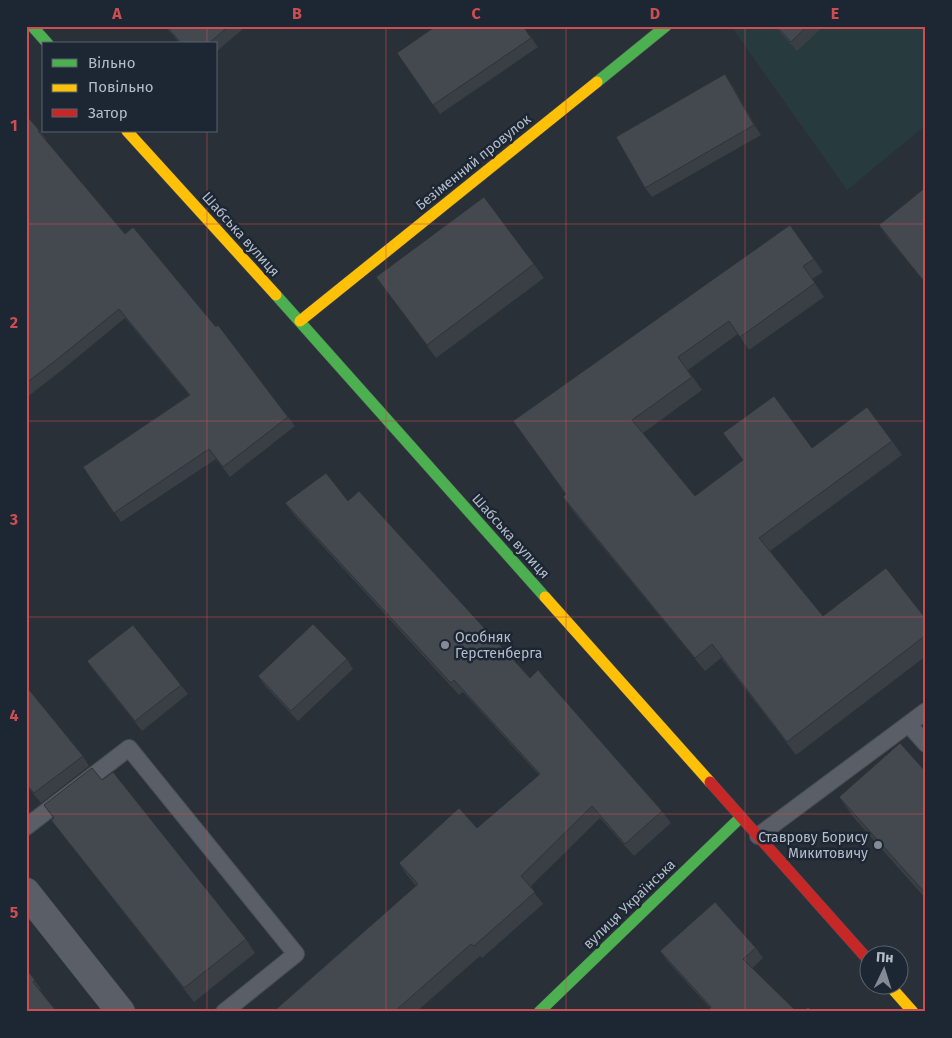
<svg xmlns="http://www.w3.org/2000/svg" width="952" height="1038" font-family="'Fira Sans',sans-serif">
<style>
.green{fill:#273a3e}
.lines{fill:none;stroke-linecap:round;stroke-linejoin:round}
.lane-casing{stroke:#484c53;stroke-width:18}
.street-casing{stroke:#484c53;stroke-width:29}
.fast-casing{stroke:#484c53;stroke-width:12}
.slow-casing{stroke:#484c53;stroke-width:12}
.jam-casing{stroke:#484c53;stroke-width:12}
.lane{stroke:#5a5e66;stroke-width:16}
.street{stroke:#5a5e66;stroke-width:28}
.fast{stroke:#4caf50;stroke-width:11}
.slow{stroke:#ffc107;stroke-width:11}
.jam{stroke:#c62828;stroke-width:11}
.wall{fill:#3a3f45}
.shaded-wall{fill:#303338}
.building{fill:#444950;stroke:#303338}
.grid{fill:none;stroke:#ce4d50;stroke-width:1;stroke-opacity:0.55}
.poi-dot{fill:#848b96;stroke:#1d2633;stroke-width:2}
.labels{text-anchor:middle;stroke-width:5;stroke-linejoin:round;paint-order:stroke}
.street-label{font-size:14px;fill:#b4bcc9;stroke:#1d2633}
.poi-label{font-size:14px;fill:#b4bcc9;stroke:#1d2633;text-anchor:start}
.neatline{fill:none;stroke:#ce4d50;stroke-width:2}
.grid-label{font-size:16px;text-anchor:middle;font-weight:bold;fill:#ce4d50}
</style>
<rect width="100%" height="100%" fill="#2a3038"/>
<!-- green -->
<path class="green" d="M731 26H926V125L847 190Z"/>
<g class="lines">
<!-- lane casing -->
<g class="lane-casing">
<path id="lane" d="M909 725 926 744
M26 827 129 748 296 954 224 1012
M758 836 926 711"/>
</g>
<!-- street casing -->
<g class="street-casing">
<path id="street" d="M26 892 121 1012"/>
</g>
<!-- fast casing -->
<g class="fast-casing">
<path id="fast" d="M32 26 48 44
M597 82 666 26
M276 295 545 597
M539 1012 741 817"/>
</g>
<!-- slow casing -->
<g class="slow-casing">
<path id="slow" d="M127 131 276 295
M300 321 597 82
M545 597 710 782
M890 986 913 1012"/>
</g>
<!-- jam casing -->
<g class="jam-casing">
<path id="jam" d="M710 782 870 962"/>
</g>
<!-- lane -->
<use href="#lane" class="lane"/>
<!-- street -->
<use href="#street" class="street"/>
<!-- fast -->
<use href="#fast" class="fast"/>
<!-- slow -->
<use href="#slow" class="slow"/>
<!-- jam -->
<use href="#jam" class="jam"/>
</g>
<!-- wall -->
<path class="wall" d="M165 26H243L244 28 216 52V44H180Z
M523 26 538 47 440 114 397 53Z
M774 26H824L797 51Z
M732 84 761 135 652 197 645 188Z
M26 115 39 130 46 139 45 140 125 234 288 417 295 426 230 477 216 459 121 522 83 467 189 395 125 318 62 370 26 398Z
M926 187V284L888 238 879 225Z
M790 225 823 272 812 279 824 297 749 350 738 334 688 370 702 390 643 433 695 496 812 448 892 441 902 455 770 551 823 616 926 619V656L796 755 721 658 705 671 572 510 563 497 566 495 513 421Z
M534 264 544 278 436 358 376 277Z
M348 501 530 678 662 811 671 823 634 856 600 818 530 887 543 904 482 958 480 956 416 1012H273L416 886 407 875 399 863 477 828 539 775 463 692 459 695 294 515 285 503Z
M347 659 353 669 298 721 265 686 258 676Z
M87 661 181 685 188 694 142 731 94 671Z
M26 686 83 756 89 766 41 803 26 785Z
M926 772V899L854 818 839 797Z
M102 780 246 939 255 953 194 1002 61 833 51 820 53 818 44 805Z
M756 948 763 958 710 1008 668 962 660 951Z
M26 969 41 989 26 1012Z"/>
<!-- shaded-wall -->
<path class="shaded-wall" d="M725 74 732 84 761 135 754 125Z"/>
<!-- building -->
<path class="building" d="M166 26H229L208 44H182Z
M436 26H523L531 38 433 105 397 53Z
M776 26H807L791 42Z
M725 74 754 125 645 188 616 137Z
M26 115 39 130 38 131 125 234 133 227 216 327 218 325 288 417 223 467 209 449 114 513 83 467 190 395 119 309 55 361 26 383Z
M926 187V276L922 279 879 225Z
M484 197 534 264 427 345 376 277Z
M790 225 814 259 803 266 815 283 740 337 729 321 678 357 692 377 632 420 695 496 743 460 723 433 774 396 812 448 867 407 892 441 759 538 823 616 886 568 926 619V635L787 742 712 644 695 658 563 497 566 494 513 421Z
M326 473 348 501 359 491 530 678 538 670 662 811 625 844 592 806 521 876 535 892 474 946 471 944 394 1012H273L418 884 399 863 459 808 477 828 540 774 454 680 451 683 285 503Z
M313 624 347 659 291 711 258 676Z
M133 625 181 685 135 721 87 661Z
M26 686 83 756 34 793 26 784Z
M900 743 926 772V894L839 797Z
M92 768 102 780 113 772 246 939 184 988 51 820 54 818 44 805Z
M715 902 756 948 743 959 797 1012H707L711 1007 660 951Z
M26 969 35 980 33 982 57 1012H26Z
M808 1007 813 1012H803Z"/>
<!-- grid -->
<path class="grid" d="M207 26V44M386 26V1012M566 26V1012M745 26V1012M207 131V1012M26 224H926M26 421H926M26 617H926M26 814H926"/>
<!-- markers -->
<g class="poi-dot">
<circle cx="445" cy="645" r="5"/>
<circle cx="878" cy="845" r="5"/>
</g>
<g class="labels">
<!-- street labels -->
<g class="street-label">
<text transform="translate(473 162) rotate(-39)" y="5">Безіменний провулок</text>
<text transform="translate(241 234) rotate(48)" y="5">Шабська вулиця</text>
<text transform="translate(511 536) rotate(48)" y="5">Шабська вулиця</text>
<text transform="translate(629 904) rotate(-44)" y="5">вулиця Українська</text>
</g>
<!-- poi labels -->
<g class="poi-label">
<text x="455" y="642">Особняк<tspan x="455" dy="16">Герстенберга</tspan></text>
<text x="868" y="842" text-anchor="end">Ставрову Борису<tspan x="868" dy="16">Микитовичу</tspan></text>
</g>
</g>
<!-- border -->
<rect width="952" height="1038" fill="none" stroke="#1d2633" stroke-width="55"/>
<!-- legend -->
<rect x="42" y="42" width="175" height="90" fill="#1d2633" stroke="#59626f"/>
<rect x="52" y="59" width="25" height="8" fill="#4caf50" stroke="#59626f"/>
<text x="88" y="68" font-size="15" fill="#b4bcc9">Вільно</text>
<rect x="52" y="84" width="25" height="8" fill="#ffc107" stroke="#59626f"/>
<text x="88" y="92" font-size="15" fill="#b4bcc9">Повільно</text>
<rect x="52" y="109" width="25" height="8" fill="#c62828" stroke="#59626f"/>
<text x="88" y="118" font-size="15" fill="#b4bcc9">Затор</text>
<!-- north arrow -->
<g transform="translate(884 970) rotate(4)"><circle r="24" fill="#1d2633" stroke="#59626f"/>
<path d="M0-4L9 19L0 12L-9 19Z" fill="#848b96"/>
<text y="-8" font-size="14" font-weight="bold" text-anchor="middle" fill="#b4bcc9">Пн</text>
</g>
<rect x="28" y="28" width="896" height="982" class="neatline"/>
<g class="grid-label">
<text x="117" y="19">A</text>
<text x="297" y="19">B</text>
<text x="476" y="19">C</text>
<text x="655" y="19">D</text>
<text x="835" y="19">E</text>
<text x="14" y="131">1</text>
<text x="14" y="328">2</text>
<text x="14" y="525">3</text>
<text x="14" y="721">4</text>
<text x="14" y="918">5</text>
</g>
</svg>
